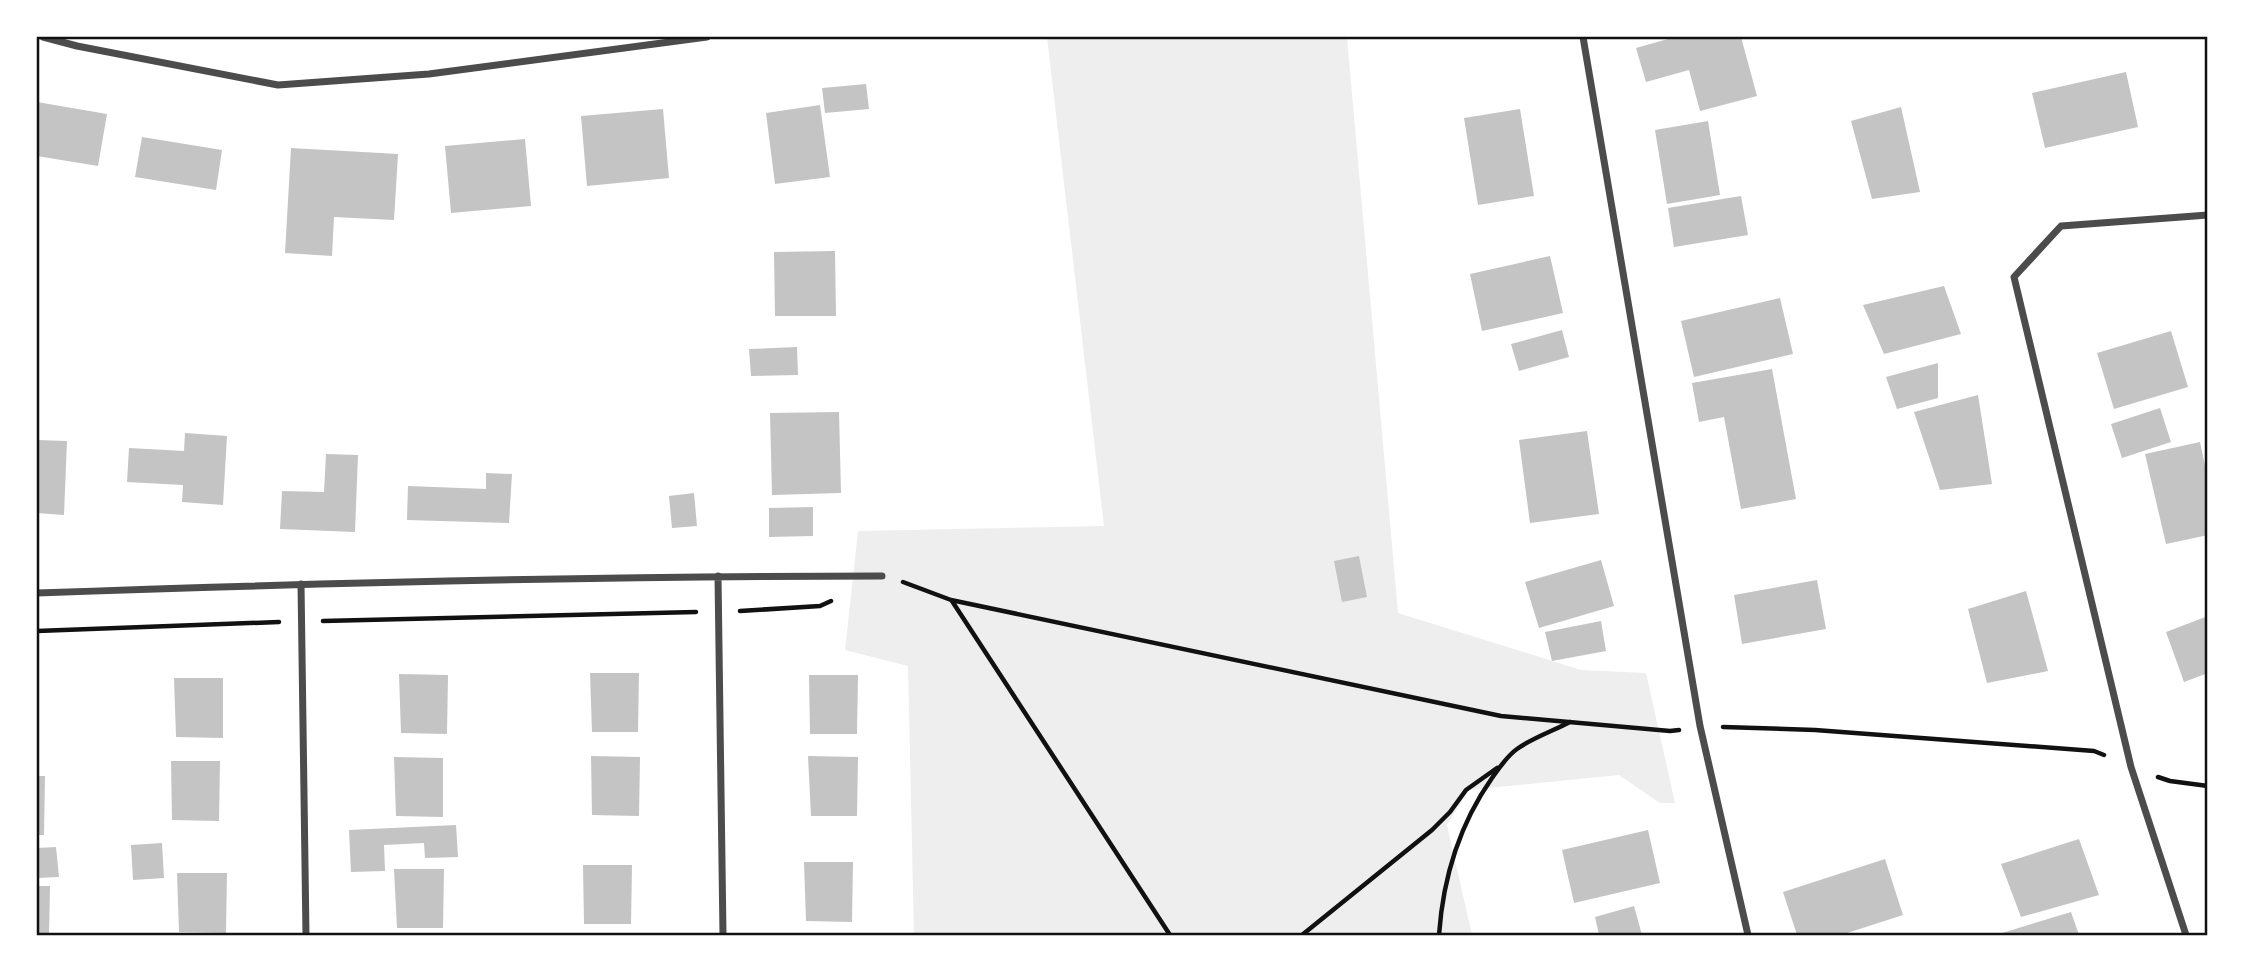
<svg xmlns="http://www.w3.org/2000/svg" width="2245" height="972" font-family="Arial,sans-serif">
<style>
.green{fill:#eee}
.building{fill:#c4c4c4}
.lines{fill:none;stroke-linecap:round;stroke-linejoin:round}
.path{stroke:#111;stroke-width:4.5}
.minor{stroke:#4c4c4c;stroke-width:7}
.neatline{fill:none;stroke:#111;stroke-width:2.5}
</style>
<rect width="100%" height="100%" fill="#fff"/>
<!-- green -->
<path class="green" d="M1047 37H1347L1398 613 1581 670 1646 673 1675 803H1660L1619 775 1469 790 1447 825 1472 935H914L908 666 845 650 858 531 1104 526Z"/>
<!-- building -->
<path class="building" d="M1675 37H1741L1757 96 1700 111 1689 70 1646 82 1636 48Z
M2126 72 2138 127 2045 148 2032 93Z
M866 84 869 109 825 113 822 88Z
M37 102 107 114 98 166 37 156Z
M820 105 830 177 775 184 766 113Z
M1901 107 1920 192 1872 199 1851 121Z
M663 109 669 178 587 186 581 116Z
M1520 109 1534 196 1478 205 1464 118Z
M1708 121 1720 195 1667 204 1655 130Z
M142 137 222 150 216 190 135 177Z
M525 139 531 206 451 213 445 146Z
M291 148 398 154 394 220 334 217 332 256 285 253Z
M1741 196 1748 235 1674 247 1668 208Z
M835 251 836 316H775L774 252Z
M1550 256 1563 313 1482 331 1470 274Z
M1944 286 1961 334 1884 354 1863 305Z
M1780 298 1793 354 1694 377 1681 321Z
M1562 330 1569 357 1519 371 1511 344Z
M2171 331 2188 387 2114 409 2097 353Z
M797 347 798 375 751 376 749 349Z
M1938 363V398L1897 409 1886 377Z
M1772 369 1796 499 1741 509 1724 417 1699 422 1692 383Z
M1978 395 1992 484 1940 490 1914 412Z
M2160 408 2171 442 2122 458 2111 424Z
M839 412 841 493 772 495 770 413Z
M1587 431 1599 514 1530 523 1519 440Z
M185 433 227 436 223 505 182 502 183 485 127 482 129 448 184 451Z
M37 440 67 441 64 515 37 513Z
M2200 442 2208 480V535L2166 544 2145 454Z
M326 454 358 455 355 532 280 529 282 491 324 492Z
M486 473 512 474 509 523 407 520 408 486 486 489Z
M694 493 697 526 672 528 669 496Z
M813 507V536L769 537V508Z
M1359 556 1367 597 1342 602 1334 561Z
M1601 560 1614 606 1539 628 1525 582Z
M1817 580 1826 629 1742 644 1734 595Z
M2026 591 2048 671 1987 683 1968 609Z
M2208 616V673L2184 682 2166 632Z
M1601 621 1606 651 1552 661 1545 632Z
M590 673H639L638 732H592Z
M399 674 448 675 447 734 401 733Z
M809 675H858L857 734H810Z
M174 678H223V738L176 737Z
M591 756 640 757 639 816 592 815Z
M808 756 858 757 857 816H811Z
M394 757 443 758V817L396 816Z
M171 761H220L219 821 172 820Z
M37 776H45L44 835H37Z
M456 825 458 857 425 858 424 843 384 845 385 871 351 872 349 830Z
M1648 830 1660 883 1574 903 1562 850Z
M2079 839 2099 895 2021 917 2001 864Z
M162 843 164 878 133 880 131 845Z
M56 847 59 877 37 878V848Z
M1885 859 1903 915 1841 935H1797L1783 892Z
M804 862H853L852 922 806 921Z
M583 865H632L631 924H584Z
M394 869H444L443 928H397Z
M177 873H227L226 933 179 932Z
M37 886H50L49 935H37Z
M1634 906 1642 935H1599L1595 917Z
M2071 912 2079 935H2003L2002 933Z"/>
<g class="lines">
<!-- path -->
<path class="path" d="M903 582 951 600 1501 716 1670 731 1679 730
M952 601 1170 935
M740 611 820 606 831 601
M323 621 696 612
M37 631 279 622
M1723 727 1815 730 2094 751 2104 755
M2158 777 2170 781 2208 786
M1302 935 1432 830 1450 812 1466 790 1497 768
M1439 935C1443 878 1459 825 1492 778 1499 768 1507 756 1517 749 1532 738 1553 731 1570 722"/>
<!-- minor -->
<path class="minor" d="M43 37 77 46 278 85 429 74 707 37
M1583 37 1700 726 1748 935
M718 576 723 935
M301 584 306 935
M37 593C318 583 600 576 882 576
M2186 935 2131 767 2014 277 2061 226 2208 215"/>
</g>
<!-- border -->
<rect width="2245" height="972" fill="none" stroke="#ffffff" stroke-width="77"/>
<rect x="38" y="38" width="2168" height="896" class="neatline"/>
</svg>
